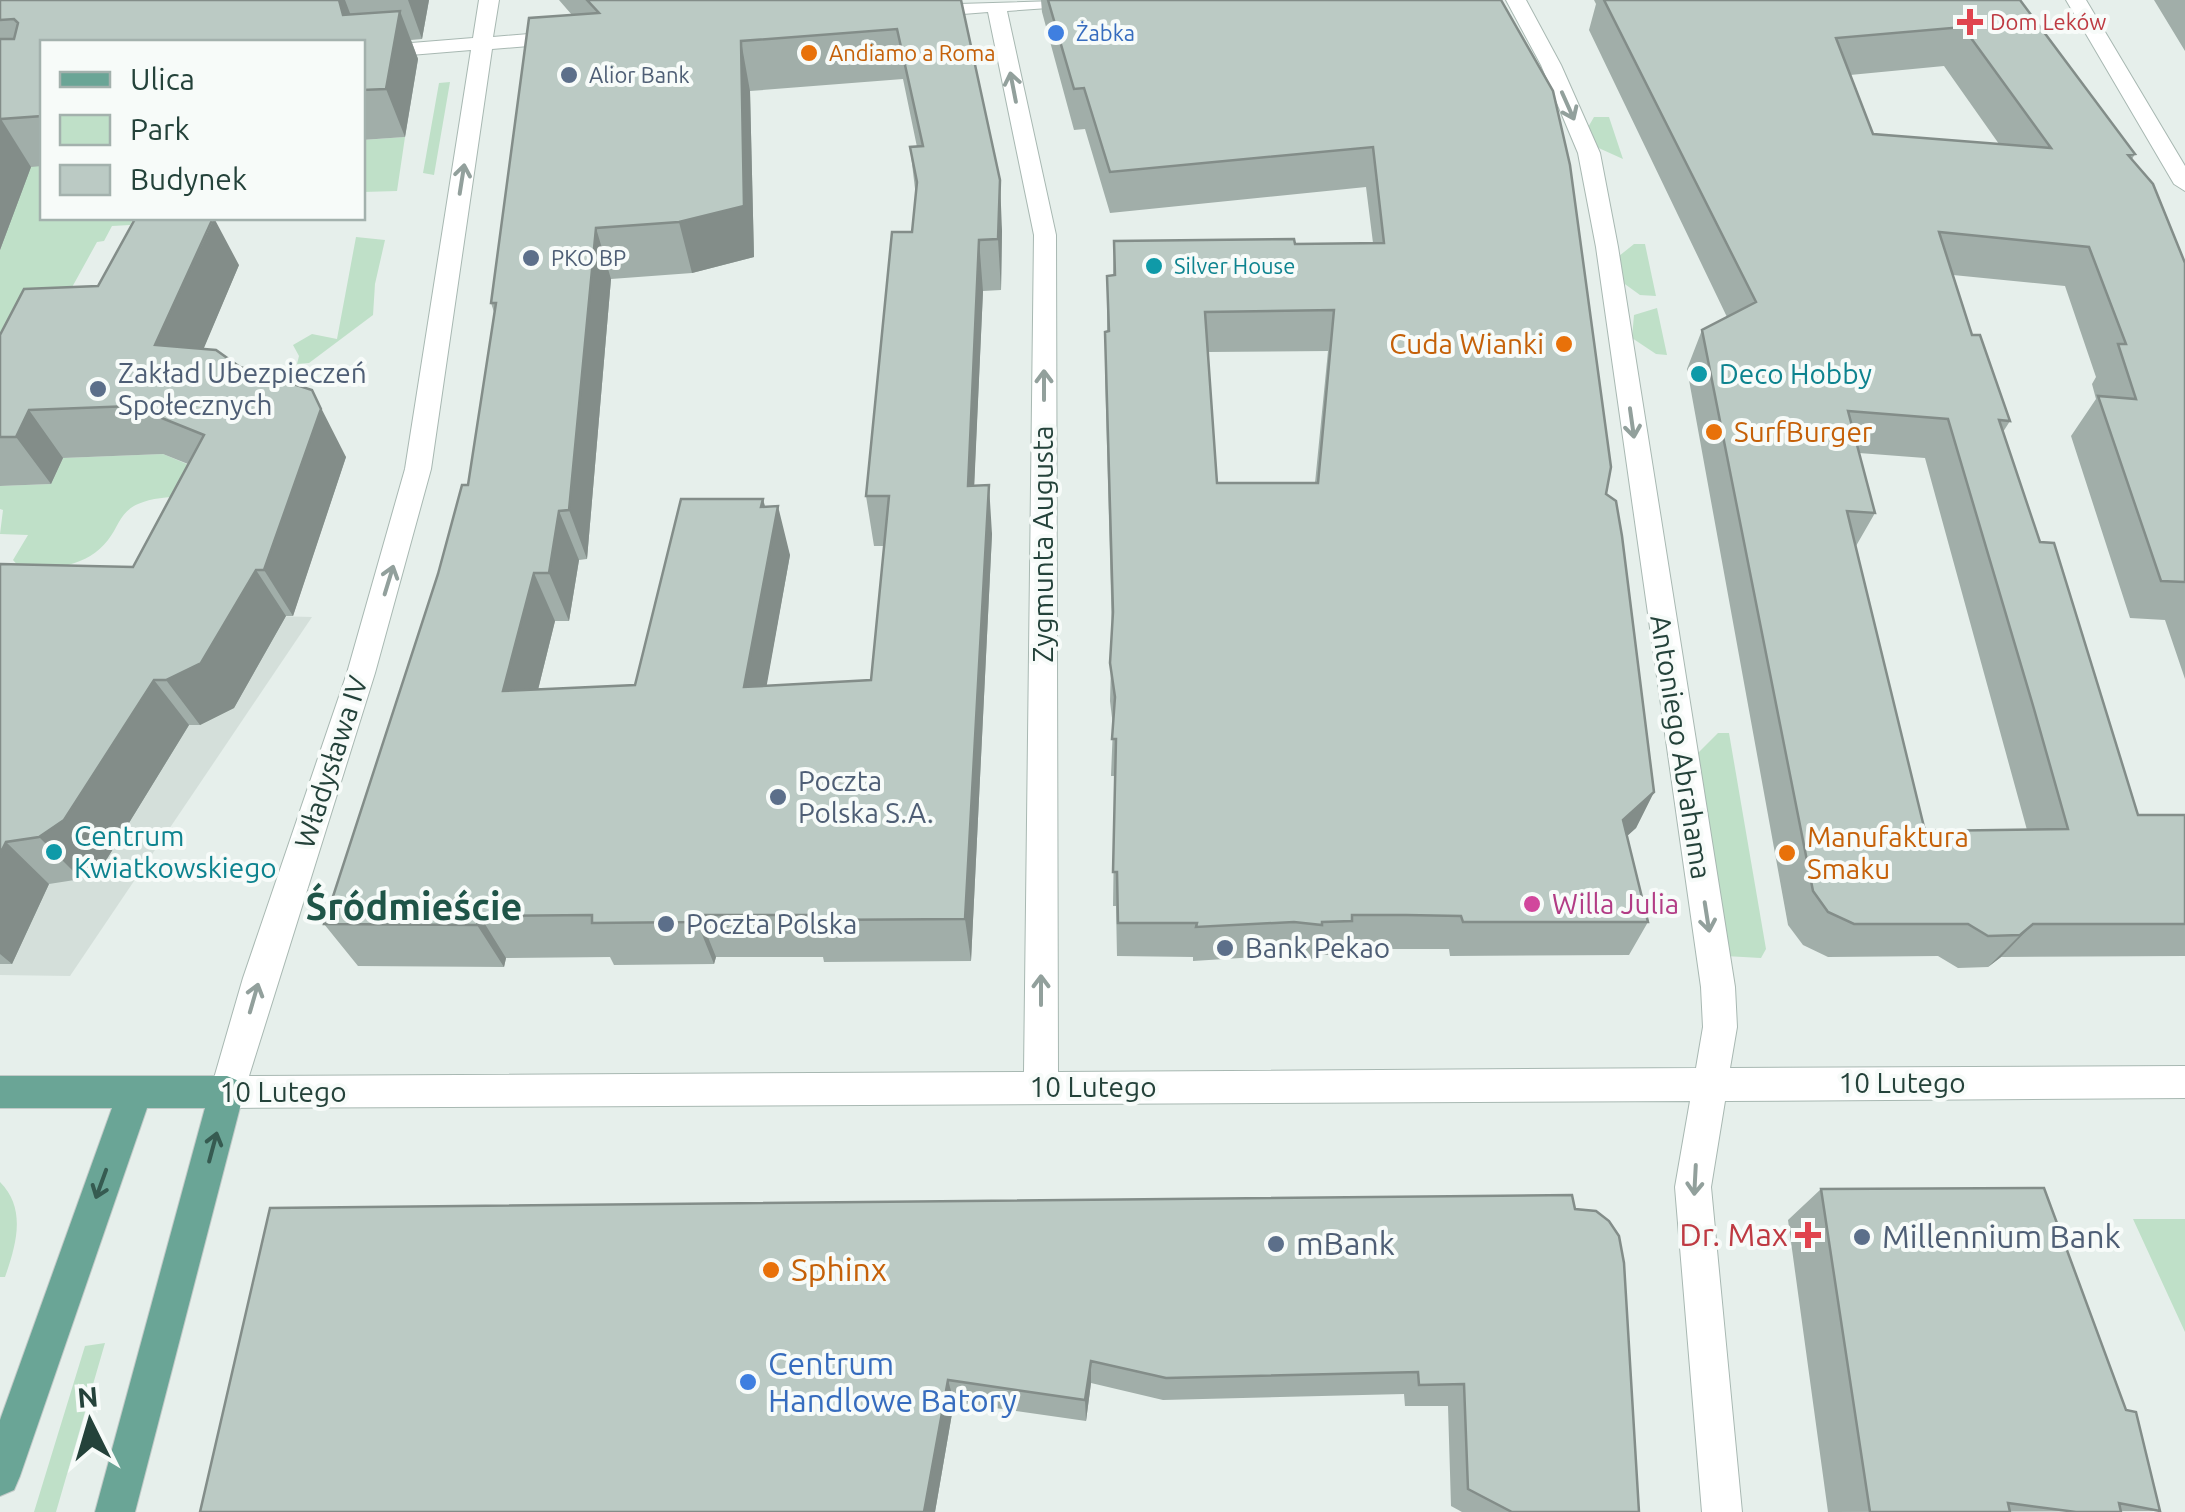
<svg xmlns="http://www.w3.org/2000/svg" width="2185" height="1512" font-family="Ubuntu,sans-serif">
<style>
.built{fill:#d4dfda}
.green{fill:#bfe0c8}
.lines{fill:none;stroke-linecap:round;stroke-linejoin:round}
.minor-casing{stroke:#a8b8b2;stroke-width:2}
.major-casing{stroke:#c2cac8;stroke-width:2}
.minor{fill:#fff;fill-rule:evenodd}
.major{fill:#6aa596;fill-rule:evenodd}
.wall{fill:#a1aea9;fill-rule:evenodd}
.shaded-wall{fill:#838d89}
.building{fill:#bbcac4;stroke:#838d89;stroke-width:2.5;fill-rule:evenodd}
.oneway{stroke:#92a09c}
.oneway2{stroke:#365b51}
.health-dot{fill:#e0444e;stroke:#f7fbf9;stroke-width:4}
.shop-dot{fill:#3f7fe0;stroke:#f7fbf9;stroke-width:4}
.food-dot{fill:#e8710a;stroke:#f7fbf9;stroke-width:4}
.service-dot{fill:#5c6f8a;stroke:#f7fbf9;stroke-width:4}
.culture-dot{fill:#0f9aa8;stroke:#f7fbf9;stroke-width:4}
.hotel-dot{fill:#d1479c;stroke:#f7fbf9;stroke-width:4}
.labels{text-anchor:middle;stroke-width:8;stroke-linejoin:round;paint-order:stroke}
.far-health-label{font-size:22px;fill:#be3a42;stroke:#f7fbf9;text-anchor:start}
.far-shop-label{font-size:22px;fill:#366cbe;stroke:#f7fbf9;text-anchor:start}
.far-food-label{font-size:22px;fill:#c56008;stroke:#f7fbf9;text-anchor:start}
.far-service-label{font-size:22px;fill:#4e5e75;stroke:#f7fbf9;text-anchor:start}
.far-culture-label{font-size:22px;fill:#0d838f;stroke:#f7fbf9;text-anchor:start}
.food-label{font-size:28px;fill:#c56008;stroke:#f7fbf9;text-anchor:start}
.service-label{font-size:28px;fill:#4e5e75;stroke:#f7fbf9;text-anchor:start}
.culture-label{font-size:28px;fill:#0d838f;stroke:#f7fbf9;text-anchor:start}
.street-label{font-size:28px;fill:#24423a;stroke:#f7fbf9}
.hotel-label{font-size:28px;fill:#b23c85;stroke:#f7fbf9;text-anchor:start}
.near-health-label{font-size:32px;fill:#be3a42;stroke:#f7fbf9;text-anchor:end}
.near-service-label{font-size:32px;fill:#4e5e75;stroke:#f7fbf9;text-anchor:start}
.near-food-label{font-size:32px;fill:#c56008;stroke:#f7fbf9;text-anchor:start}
.near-shop-label{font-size:32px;fill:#366cbe;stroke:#f7fbf9;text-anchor:start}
.district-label{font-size:38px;font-weight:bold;fill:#1f5548;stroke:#f7fbf9}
</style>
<rect width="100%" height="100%" fill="#e6efeb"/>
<!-- built -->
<path class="built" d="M166 613 312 617 70 976 0 975V743Z"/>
<!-- green -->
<path class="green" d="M450 82 434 175 423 173 439 83Z
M1594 117H1609L1623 159 1592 145 1587 129Z
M405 137 397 191 363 192V140Z
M42 149V218H173L133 219 130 225 112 226 104 241 97 242 44 338 0 342V250L30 150Z
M356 237 385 240 375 284 373 315 309 363 297 364 299 356 293 345 312 334 337 339Z
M1634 244H1645L1656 296 1640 295 1622 282 1619 256Z
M1657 308 1667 355 1656 354 1632 338 1634 315Z
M163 454 232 483 225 498C196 498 165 493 138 504 120 512 119 526 108 540 87 567 54 569 21 569L13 560 28 535 0 534 3 510 0 509V486L51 484 63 458Z
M1718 733H1729L1766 949 1761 958 1725 956 1696 755Z
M0 1182C27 1209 16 1245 5 1277H0Z
M2133 1219H2185V1332Z
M105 1343 56 1512H34L85 1346Z"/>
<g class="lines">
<!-- minor casing -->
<g class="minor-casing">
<path id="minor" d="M479 0H499L493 37 565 31 575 37 565 43 492 49 431 469 375 673 249 1076 1024 1072 1034 235 988 12 925 17 915 11 925 5 1087 0 1077 6 1007 11 1056 235 1058 1072 1696 1068 1703 1027 1701 987 1596 247 1578 153 1541 65 1506 0H1526L1561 65 1600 153 1618 247 1735 987 1737 1027 1730 1068 2185 1066V1098L1725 1101 1711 1187 1742 1512H1702L1675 1187 1690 1101 227 1108 215 1103 210 1092 243 978 347 673 405 469 471 50 362 59V47L473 38Z
M2066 0H2086L2185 166V191L2174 184Z"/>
</g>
<!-- major casing -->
<g class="major-casing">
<path id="major" d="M0 1076H227L239 1081 244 1092 135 1512H95L205 1108H147L20 1476 14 1490 0 1496V1420L112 1108H0Z"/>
</g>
<!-- minor -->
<use href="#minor" class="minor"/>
<!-- major -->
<use href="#major" class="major"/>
</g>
<!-- wall -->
<path class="wall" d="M0 0H429L422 39 411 40 418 59 405 137 362 140V42H42V166L31 167 0 250Z
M559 0H961L1002 231 1001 290 983 291 974 485 992 534 971 961 824 962 823 957H716L714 964 614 965 610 957 506 958 504 967 358 966 324 924 468 485 494 312 491 303 572 15ZM903 79 917 147H910L916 197 912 232 866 496 874 546H884L871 680 766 686 790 555 765 506 763 499 635 685 538 690 555 621H569L579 560 587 559 611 279 692 273 754 257 750 91Z
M1041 0H1501L1606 494 1654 792 1636 828 1627 836 1648 922 1629 955 1450 956 1449 949H1344L1343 955H1315L1314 959 1287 955 1193 961V957L1117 956 1116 906H1113L1115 776H1111L1113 726 1110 701 1112 633 1105 372V332L1107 331V276L1113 275 1114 241 1295 244 1373 243 1366 187 1110 213 1085 129 1074 130 1042 12ZM1328 351 1315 483H1217L1208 352Z
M1594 0H2020L2135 154 2132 159 2185 263V679L2165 620 2130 618 2071 436 2096 399 2092 384 2096 377 2065 286 1953 275 1972 335 2010 421 2003 432 2040 542 2138 815H2185V956L2001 957 1988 967 1958 968 1938 956 1828 957 1803 945 1788 925 1687 369 1702 330 1727 317 1589 30 1596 4ZM1944 66 1999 144 1873 134 1850 75ZM1859 453 1925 458 2027 830 1925 831 1856 546 1875 513Z
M2154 0H2185V51Z
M239 265 203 349 346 457 293 616H286L234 708 200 725H189L105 862 81 879 49 884 12 964H0V564L133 567 188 464 163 454 63 458 51 484 0 486V335L98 286Z
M1821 1189 2160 1511 1828 1512 1788 1220Z
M1572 1195 1639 1512H1462L1451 1506 1448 1406H1405L1404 1394 1163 1400 1091 1383 1086 1421 954 1402 935 1512H200Z"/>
<!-- shaded-wall -->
<path class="shaded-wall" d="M339 0H345L361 42 343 15Z
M408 0H429L422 39Z
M400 11 418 59 405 137 386 89Z
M741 41 750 91 754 257 692 273 679 222Z
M1 119 31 167 0 250V121Z
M1000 180 1002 231 1001 290 998 239Z
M214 218 239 265 185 393 155 345Z
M596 228 611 279 587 559 569 510Z
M979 240 983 291 972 535 968 486Z
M312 390 346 457 293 616 264 570Z
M29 410 63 458 51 484 16 437Z
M989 485 992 534 971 961 965 919Z
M763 499 772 538 778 506 790 555 758 734 744 687Z
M559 511 579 560 569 621 549 573Z
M256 570 286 616 234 708 200 725 166 680Z
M534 573 555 621 526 738 503 691Z
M154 680 189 725 105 862 81 879 39 837Z
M1654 792 1636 828 1606 855 1623 820Z
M6 842 49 884 12 964 0 954V854Z
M699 915 716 957 714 964 697 922Z
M480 916 506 958 504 967 477 925Z
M2033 924 2001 957 1988 967 2020 935Z
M1091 1361V1383L1086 1421 1085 1400Z
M948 1380 954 1402 935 1512H924Z"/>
<!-- building -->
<path class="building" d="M0 0H339L343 15 400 11 386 89 362 90V42H42V116L1 119 0 121V39H14L18 23 14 19 0 20Z
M587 0H961L1000 180 998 239 979 240 968 486 989 485 965 919 812 920V915H699L697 922 592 923V915L480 916 477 925 324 924 438 574 462 485H468L496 303H491L529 18 599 13ZM897 29 923 146 910 147 917 182 912 232H892L866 496H889L871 680 744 687 778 506 761 507 763 499H681L635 685 503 691 534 573H549L559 511 569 510 596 228 679 222 744 206 741 41Z
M1048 0H1501L1553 91 1570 165 1611 467 1606 494 1616 501 1622 536 1654 792 1623 820 1648 922H1463L1461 916 1406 915H1352V921L1322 922V925L1294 922 1196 927 1197 923H1118L1117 872H1113L1116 739H1112L1115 697 1110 663 1113 612 1105 332 1109 331 1107 276 1115 275 1114 241 1294 239 1295 244 1384 243 1373 147 1110 172 1084 88 1074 89ZM1334 310 1318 483H1217L1205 312Z
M1604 0H2020L2135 154 2128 155 2153 184 2185 263V582L2161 581 2098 396 2136 399 2118 344H2126L2089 247 1939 232 1972 335H1980L2010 421 1999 420 2040 542 2054 543 2138 815H2185V924H2033L2020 935 1988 936 1968 924H1854L1828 912 1813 891 1702 330 1756 302ZM1963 27 2051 148 1873 134 1836 38ZM1848 411 1948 419 2034 709 2068 829 1925 831 1847 511 1875 513Z
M213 218 155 345 216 350 240 367 312 390 321 409 264 570H256L201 663 166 680H154L64 820 39 837 6 842 0 854V564L133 567 204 435 132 406 29 410 16 437H0V335L24 289 98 286 135 219Z
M2044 1188 2126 1410 2136 1412 2160 1511 2119 1503 2121 1512H2076L2008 1503 2010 1512H1870L1821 1189Z
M1572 1195 1575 1209 1596 1211 1609 1221 1619 1236 1624 1263 1639 1512H1512L1468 1489 1464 1384 1419 1385 1418 1372 1166 1378 1091 1361 1085 1400 948 1380 924 1512H200L270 1208Z"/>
<!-- one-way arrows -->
<defs><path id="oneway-shaft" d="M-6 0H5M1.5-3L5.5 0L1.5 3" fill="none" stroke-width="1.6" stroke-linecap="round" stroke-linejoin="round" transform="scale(2.5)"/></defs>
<g class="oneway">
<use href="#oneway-shaft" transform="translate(1013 87) rotate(-101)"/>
<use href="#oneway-shaft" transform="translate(1568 106) rotate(66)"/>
<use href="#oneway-shaft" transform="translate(462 179) rotate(-81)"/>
<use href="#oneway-shaft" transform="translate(1044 385) rotate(-90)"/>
<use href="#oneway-shaft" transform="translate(1632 423) rotate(82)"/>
<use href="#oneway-shaft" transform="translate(389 580) rotate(-73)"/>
<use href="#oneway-shaft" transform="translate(1707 917) rotate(81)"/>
<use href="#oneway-shaft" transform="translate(1041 990) rotate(-90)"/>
<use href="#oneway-shaft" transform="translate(254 998) rotate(-74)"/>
<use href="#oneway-shaft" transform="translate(1695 1180) rotate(93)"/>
</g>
<g class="oneway2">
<use href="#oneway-shaft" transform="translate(213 1147) rotate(-75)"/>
<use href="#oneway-shaft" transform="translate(101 1184) rotate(110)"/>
</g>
<!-- markers -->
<g class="health-dot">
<path d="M1965 7h10v10h10v10h-10v10h-10v-10h-10v-10h10z"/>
<path d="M1803 1220h10v10h10v10h-10v10h-10v-10h-10v-10h10z"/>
</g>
<g class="shop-dot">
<circle cx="1056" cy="33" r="10"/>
<circle cx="748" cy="1382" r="10"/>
</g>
<g class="food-dot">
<circle cx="809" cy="53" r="10"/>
<circle cx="1564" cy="344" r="10"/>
<circle cx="1714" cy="432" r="10"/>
<circle cx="1787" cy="853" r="10"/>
<circle cx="771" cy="1270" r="10"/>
</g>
<g class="service-dot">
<circle cx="569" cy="75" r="10"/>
<circle cx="531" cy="258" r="10"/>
<circle cx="98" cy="389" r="10"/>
<circle cx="778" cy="797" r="10"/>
<circle cx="666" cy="924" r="10"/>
<circle cx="1225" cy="948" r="10"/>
<circle cx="1862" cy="1237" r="10"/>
<circle cx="1276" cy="1244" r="10"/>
</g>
<g class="culture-dot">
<circle cx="1154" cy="266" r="10"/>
<circle cx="1699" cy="374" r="10"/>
<circle cx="54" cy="852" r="10"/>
</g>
<circle class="hotel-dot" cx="1532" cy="904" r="10"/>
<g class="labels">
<!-- far-health labels -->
<g class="far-health-label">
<text x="1990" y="30">Dom Leków</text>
</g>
<!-- far-shop labels -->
<g class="far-shop-label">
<text x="1076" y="41">Żabka</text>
</g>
<!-- far-food labels -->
<g class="far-food-label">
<text x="829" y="61">Andiamo a Roma</text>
</g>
<!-- far-service labels -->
<g class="far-service-label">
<text x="589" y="83">Alior Bank</text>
<text x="551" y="266">PKO BP</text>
</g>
<!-- far-culture labels -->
<g class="far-culture-label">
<text x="1174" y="274">Silver House</text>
</g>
<!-- food labels -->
<g class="food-label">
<text x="1544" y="354" text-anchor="end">Cuda Wianki</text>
<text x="1734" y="442">SurfBurger</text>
<text x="1807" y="847">Manufaktura<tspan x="1807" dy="32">Smaku</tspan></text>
</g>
<!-- service labels -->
<g class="service-label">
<text x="118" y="383">Zakład Ubezpieczeń<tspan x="118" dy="32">Społecznych</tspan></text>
<text x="798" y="791">Poczta<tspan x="798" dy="32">Polska S.A.</tspan></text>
<text x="686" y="934">Poczta Polska</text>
<text x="1245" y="958">Bank Pekao</text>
</g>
<!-- culture labels -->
<g class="culture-label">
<text x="1719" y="384">Deco Hobby</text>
<text x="74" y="846">Centrum<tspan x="74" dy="32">Kwiatkowskiego</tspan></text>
</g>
<!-- street labels -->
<g class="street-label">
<text transform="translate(1043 544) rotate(-90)" y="10">Zygmunta Augusta</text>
<text transform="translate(1681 747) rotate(81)" y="10">Antoniego Abrahama</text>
<text transform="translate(331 762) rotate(-72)" y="10">Władysława IV</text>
<text x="1902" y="1093">10 Lutego</text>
<text x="1093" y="1097">10 Lutego</text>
<text x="283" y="1102">10 Lutego</text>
</g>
<!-- hotel labels -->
<g class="hotel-label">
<text x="1552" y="914">Willa Julia</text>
</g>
<!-- near-health labels -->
<g class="near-health-label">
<text x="1788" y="1246">Dr. Max</text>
</g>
<!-- near-service labels -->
<g class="near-service-label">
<text x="1882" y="1248">Millennium Bank</text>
<text x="1296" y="1255">mBank</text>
</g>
<!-- near-food labels -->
<g class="near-food-label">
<text x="791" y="1281">Sphinx</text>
</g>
<!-- near-shop labels -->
<g class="near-shop-label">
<text x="768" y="1375">Centrum<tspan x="768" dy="37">Handlowe Batory</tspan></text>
</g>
<!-- district labels -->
<g class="district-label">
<text x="414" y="920">Śródmieście</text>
</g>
</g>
<!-- legend -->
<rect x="40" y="40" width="325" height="180" fill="#f7fbf9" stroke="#a3b1ad" stroke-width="2.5"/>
<rect x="60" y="72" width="50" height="15" fill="#6aa596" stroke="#a3b1ad" stroke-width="2.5"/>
<text x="130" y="90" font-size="30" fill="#24423a">Ulica</text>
<rect x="60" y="115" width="50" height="30" fill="#bfe0c8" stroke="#a3b1ad" stroke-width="2.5"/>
<text x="130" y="140" font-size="30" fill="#24423a">Park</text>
<rect x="60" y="165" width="50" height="30" fill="#bbcac4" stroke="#a3b1ad" stroke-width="2.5"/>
<text x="130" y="190" font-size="30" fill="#24423a">Budynek</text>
<!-- north arrow -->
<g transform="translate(90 1422) rotate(355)" stroke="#f7fbf9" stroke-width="8" paint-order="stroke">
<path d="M0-8L18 38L0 25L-18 38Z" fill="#24423a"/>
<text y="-15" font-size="28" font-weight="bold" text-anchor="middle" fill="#24423a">N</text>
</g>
</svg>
